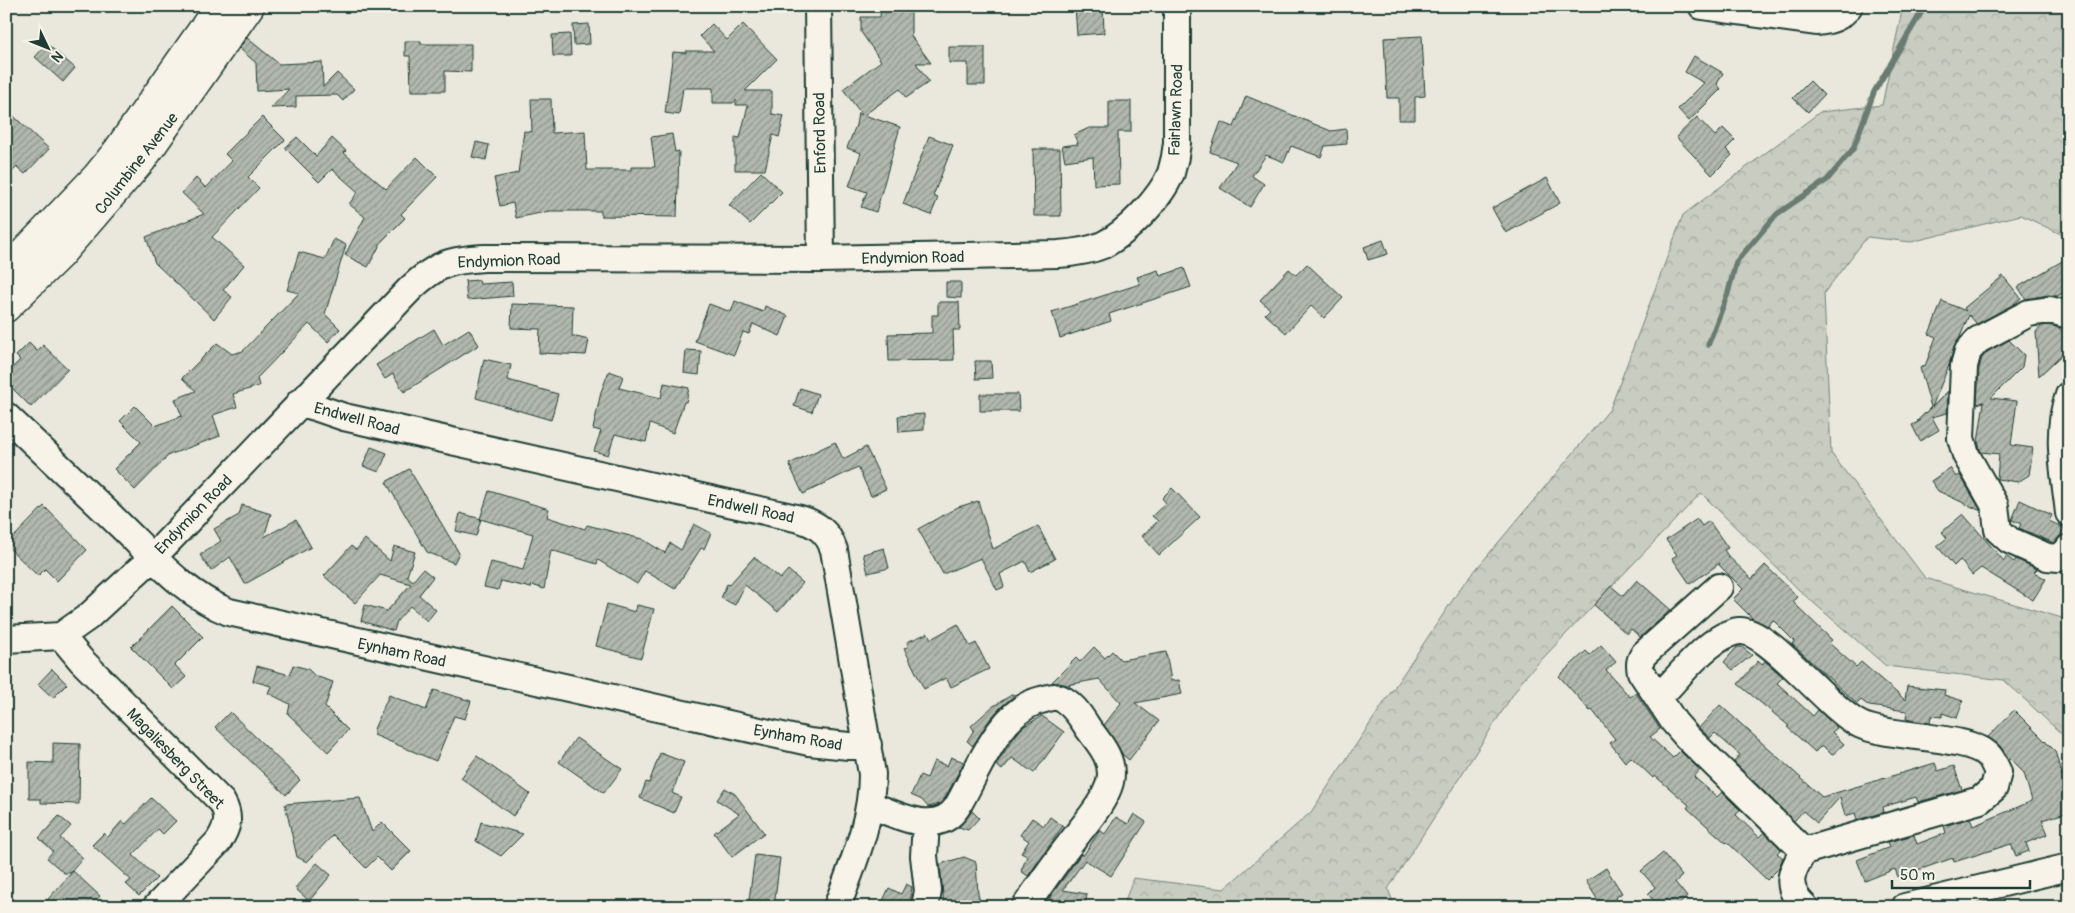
<svg xmlns="http://www.w3.org/2000/svg" width="2075" height="913" font-family="Pangolin,sans-serif">
<style>
.forest{fill:url(#forest-crowns);stroke:#74847a}
.lines{fill:none;stroke-linecap:round;stroke-linejoin:round}
.stream{stroke:#6a7c72;stroke-width:5.5}
.building{fill:url(#building-hatch);stroke:#1f3d34}
.minor-casing{stroke:#1f3d34;stroke-width:30}
.major-casing{stroke:#1f3d34;stroke-width:31}
.minor{stroke:#f7f3e8;stroke-width:26}
.major{stroke:#f7f3e8;stroke-width:28}
.labels{text-anchor:middle;stroke-width:4;stroke-linejoin:round;paint-order:stroke}
.street-label{font-size:16px;fill:#1f3d34;stroke:#f7f3e8}
</style>
<defs>
<pattern id="forest-crowns" width="20" height="18" patternUnits="userSpaceOnUse" patternTransform="scale(1.25)"><rect width="20" height="18" fill="#c8ccc1"/><path d="M2 6a3 3 0 1 1 6 0M12 15a3 3 0 1 1 6 0" fill="none" stroke="#abb0a6"/></pattern>
<pattern id="building-hatch" width="6" height="6" patternUnits="userSpaceOnUse" patternTransform="scale(1.25)"><rect width="6" height="6" fill="#b2b8ae"/><path d="M-1 1l2-2M0 6l6-6M5 7l2-2" fill="none" stroke="#90978e"/></pattern>
</defs>
<rect width="100%" height="100%" fill="#eae8dd"/>
<filter id="ink" filterUnits="userSpaceOnUse"><feTurbulence type="fractalNoise" baseFrequency=".02" numOctaves="2"/><feDisplacementMap in="SourceGraphic" scale="10" xChannelSelector="R" yChannelSelector="G"/><feConvolveMatrix kernelMatrix="1 2 1 2 8 2 1 2 1" color-interpolation-filters="sRGB"/></filter>
<g filter="url(#ink)">
<!-- forest -->
<path class="forest" d="M1903 6H2069V238L2021 215 1911 242 1867 237 1824 293 1831 453 1925 578 2069 620V741L2004 680 1886 666 1800 591 1701 493 1523 679 1388 889 1395 907H1123L1133 878 1224 889 1311 812 1462 586 1610 409 1683 215 1820 112 1882 105Z"/>
<g class="lines">
<!-- stream -->
<path class="stream" d="M1708 345 1728 293 1736 262 1777 214 1827 180 1853 149 1874 92 1925 6"/>
</g>
<!-- building -->
<path class="building" d="M881 6H911V36L931 63H916L929 82 906 98 900 89 864 115 900 127 876 212 861 207 867 192 849 186 861 153 847 148 856 125 858 113 862 115 843 89 881 61 861 32V17H880Z
M1075 6H1103L1104 33 1077 35Z
M589 24 590 44 574 45 573 25Z
M712 24 727 40 743 24 777 59 745 91H772V114L784 116 779 137 773 135 765 170H735V137L740 138 748 105H736V100L733 103H713V88H683L679 115 665 113 673 52 686 53V51H714L700 36Z
M570 34 571 56H553L552 35Z
M1422 36 1425 96 1415 97V120H1399V98H1387L1384 38Z
M247 38 279 64 322 62 323 87 337 73 354 89 343 101 337 95 296 96V107L271 108 289 89 257 91 256 63 239 48Z
M405 41H421V44H471V72L445 71V91H411L410 56H405Z
M47 44 75 68 63 82 35 57Z
M949 47H985V85H968V63H949Z
M1694 56 1723 73 1717 84 1721 89 1689 121 1678 109 1704 83 1685 72Z
M1810 81 1824 95 1808 112 1793 98Z
M1246 96 1331 131 1346 129 1347 144 1325 146 1321 157 1291 146 1284 162 1266 155 1252 176 1264 184 1250 207 1220 188 1237 162 1210 152 1221 122 1234 127Z
M531 99H551L552 133 585 131 587 170H631V167H655L651 137 672 134 675 152 679 151 677 217 601 216V211H550L516 218 513 203 500 206 494 178 518 173 524 131 532 132Z
M1109 101H1131V132H1118L1119 184 1094 185 1093 157 1065 161 1062 146 1078 144 1074 135 1089 128H1109Z
M6 109 49 149 25 174 17 167 6 178Z
M262 117 285 140 248 177 259 188 212 237 244 265 223 290 232 297 214 319 155 263 146 237 204 214 182 193 196 178 206 188 232 161 225 154Z
M1697 117 1715 136 1723 128 1735 140 1726 149 1732 155 1712 175 1676 137Z
M929 136 953 145 933 196 938 198 931 215 903 204Z
M297 137 316 156 332 138 346 151 344 153 386 189 417 157 437 177 401 214 405 218 382 241 368 267 345 255 365 217 349 204 358 192 332 169 319 182 285 148Z
M476 142 489 145 486 160 472 157Z
M1033 149H1060L1061 216H1034Z
M761 172 782 192 750 224 729 205Z
M1547 178 1560 203 1506 233 1492 208Z
M334 239 346 245 325 314 340 329 328 342 309 324 257 378 259 386 233 394 237 407 213 415 220 436 169 455 135 490 114 469 141 442 120 421 135 406 155 426 182 416 175 399 196 391 182 378 217 343 232 354 243 351 299 293 287 290 299 252 325 259Z
M1383 240 1388 254 1368 260 1364 247Z
M2069 257V282L2063 285 2067 291 2057 296 2048 295 2026 299 2018 287Z
M1307 264 1343 298 1324 318 1311 306 1286 333 1265 314 1270 309 1260 300 1289 269 1296 275Z
M1184 268 1191 287 1109 314 1111 321 1060 338 1052 312 1140 284 1137 277 1158 270 1160 276Z
M2003 276 2021 298 2014 304 1977 324 1969 315 1960 337 1954 347 1949 365 1932 407 1948 391 1947 413 1932 417 1939 430 1920 441 1912 425 1920 421H1917L1931 407 1920 368 1925 366 1936 337 1929 334 1942 301 1966 311 1964 308Z
M479 280 480 284 512 282 513 296 467 300 465 281Z
M946 282H961V298L946 297Z
M735 301 763 312 765 306 788 316 780 336 753 324 749 334 743 332 734 355 695 341 709 304 731 312Z
M938 302H959L960 330H953L954 360 889 361 888 334 932 333V315H938Z
M512 304 573 306 572 336 589 340 586 355 539 353 540 329 511 328Z
M2049 325 2059 328 2062 331 2069 330V348L2039 376 2036 332 2041 326Z
M434 329 443 345 469 329 479 345 404 392 393 374 385 379 376 365Z
M2009 340 2024 355 2022 367 1991 398 2017 401 2011 445 2033 448 2029 475 2018 482 1997 479 1999 454 1981 452 1978 442 1984 402 1977 404 1979 368 1982 358 1987 352Z
M29 343 37 351 43 345 68 369 31 407 6 382V374L20 360 16 356Z
M686 350 701 351 699 375 684 373Z
M484 359 511 365 508 380 558 394 551 420 476 398Z
M975 361H991L992 378 976 379Z
M609 371 623 376 619 388 661 398 664 383 689 388 686 402H684L673 433 650 424 646 442 615 434 608 455 594 451 601 431 593 429 601 392Z
M800 388 818 394 812 412 794 406Z
M980 394H1018L1019 411H980Z
M924 414V430L899 432 898 416Z
M835 442 843 459 866 447 886 489 871 496 858 467 803 494 789 464Z
M371 447 387 453 379 472 363 466Z
M1950 468 1956 477 1960 475 1981 511 1938 491 1931 481Z
M409 469 459 553 454 563 427 552 386 482Z
M1172 488 1200 517 1159 555 1142 536 1158 521 1152 516 1166 503 1162 498Z
M489 491 549 509 547 517 585 529 587 525 642 539 665 553 670 543 681 550 694 524 711 533 704 549 701 548 675 589 645 571 637 584 598 560 597 564 551 550 544 589 532 585 531 588 501 581 498 590 484 587 491 562 523 570 533 534 480 519Z
M2020 500 2052 515 2049 521 2064 528 2060 536 2054 543 2019 528 2021 524 2012 520Z
M978 501 993 549 1038 526 1055 559 1030 572 1025 561 1000 574 1004 587 997 590 981 558 943 574 918 529 958 507Z
M242 505 271 514 264 537 296 520 311 547 245 584 230 557 211 571 200 555 221 541 214 529 239 515Z
M44 506 87 550 57 581 45 569 38 576 6 545Z
M460 513 481 519 476 536 456 531Z
M1963 514 2004 561 2006 556 2014 562 2016 559 2037 569 2034 572 2046 579 2033 600 1981 568 1972 575 1960 560 1954 566 1937 546 1947 538 1942 532Z
M1697 519 1702 526 1709 521 1728 548 1724 550 1728 556 1752 579 1765 565 1798 597 1793 602 1832 640 1829 643 1856 667 1861 662 1905 700 1907 686 1945 690 1944 695 1963 701 1957 718 1942 713V717L1931 716 1930 723 1911 720 1906 719 1907 711 1869 706 1861 700 1857 704 1792 644 1794 641 1773 620 1768 626 1753 619 1733 599 1743 589 1719 565 1720 563 1690 584 1672 558 1677 555 1666 540Z
M365 539 390 561 394 546 415 552 407 576 413 581 423 569 433 577 419 595 436 610 427 621 410 606 397 621 394 631 361 621 365 605 387 611 411 584 380 575 355 603 324 576 351 546 356 550Z
M884 548 889 568 868 573 863 554Z
M754 557 780 579 788 570 803 583 778 612 745 585 735 605 721 598 727 584 729 585Z
M1637 580 1671 610 1640 637 1631 629 1627 634 1594 605 1611 586 1623 596Z
M607 604 635 612 637 605 654 609 641 658 596 646Z
M172 606 203 637 175 665 186 677 173 689 131 647Z
M958 624 970 646 976 643 989 669 951 687 946 678 924 689 904 648 908 647 907 642 928 633 931 639Z
M1601 645 1616 662 1606 670 1630 697 1636 693 1660 729 1650 737 1673 758 1680 751 1700 770 1694 777 1717 797 1722 792 1740 810 1736 815 1759 837 1764 832 1781 849 1777 853 1783 858 1778 869 1767 880 1727 842 1726 843 1687 808 1689 805 1655 776 1653 778 1631 757 1625 762 1610 743 1615 739 1592 710 1590 711 1559 676 1586 651 1590 655Z
M1094 647 1105 658 1112 651 1121 660 1166 652 1171 681 1179 680 1182 694 1135 703 1159 721 1129 760 1123 755 1104 725 1121 703 1099 679 1067 685 1052 682 1076 658 1080 662Z
M1737 647H1742L1752 655 1733 670 1724 662Z
M1758 661 1762 665 1765 661 1783 677 1777 683 1813 716 1818 710 1837 728 1832 732 1844 744 1832 755 1822 745 1815 752 1787 727 1789 726 1738 684Z
M293 665 308 669 315 676 333 682 325 707 348 730 328 752 288 714 290 704 268 693 271 686 253 681 257 666 290 675Z
M52 669 67 684 53 698 38 684Z
M434 690 471 701 465 719 454 716 436 761 374 735V729L389 695 426 710Z
M1013 694 1015 695 1002 706 990 719 973 746 967 741 974 730 971 726 992 707Z
M1720 705 1822 797 1935 763 1938 771 1954 766 1962 790 1918 802 1916 797 1883 807 1884 812 1857 820 1855 813 1845 816 1840 797 1817 823 1803 811 1794 821 1734 762 1740 755 1715 733 1710 738 1699 728Z
M2014 710 2055 751 2062 776 2069 774V812L2042 820 2048 834 2026 843 2029 851 2016 856 2011 844 1954 862 1953 858 1898 877 1895 869 1865 881 1857 860 1890 847 1888 842 1914 835 1917 844 1946 833 1944 826 1970 818 1973 826 2032 801 2024 773 2007 756 2000 746 1988 737Z
M230 712 300 780 286 795 215 727Z
M1042 716 1064 732 1034 773 1012 758 1002 770 996 765 1013 739 1023 727Z
M576 738 622 769 604 793 559 762Z
M53 743 80 744 79 804 41 803V799H29V762L53 763Z
M660 753 684 762 672 793 681 797 674 813 640 798 646 782 649 783Z
M477 756 530 794 513 816 461 778Z
M951 757 964 762 945 798 939 804 928 807 922 800 911 795 920 775 927 778 934 761 947 766Z
M725 788 735 794 764 833 732 857 714 833 739 814 717 800Z
M151 798 176 821 163 834 158 829 133 855 157 878 139 896 126 884 131 880 92 845 104 833 108 837 122 821 126 824Z
M360 798 372 832 382 822 411 851 391 871 377 857 366 868 333 835 307 862 297 857 285 804Z
M972 811 979 818 968 830 959 827Z
M1134 814 1146 822 1111 876 1085 860 1063 890 1087 894 1085 907H1049L1050 897 1081 854 1083 856 1100 830 1105 834 1116 817 1128 824Z
M59 816 71 826 60 838 83 858 70 873H64L47 858 53 851 39 838Z
M1050 817 1063 826 1028 876 1021 871 1027 856 1021 853 1029 841 1020 835 1032 818 1044 826Z
M481 822 523 834 501 856 476 841Z
M1663 853 1682 876 1675 882 1687 897 1676 907H1659L1648 894 1655 887 1641 871Z
M755 855 780 858 774 907H748Z
M964 857 976 862 978 894 980 902 964 907H956L955 902 944 905 940 864Z
M317 863 331 875 309 901 295 888Z
M1606 868 1622 893 1615 898 1621 907H1602L1586 881Z
M73 871 100 896 90 907H41Z
M906 884 912 887 910 907H880L889 888 901 894Z"/>
<g class="lines">
<!-- minor casing -->
<g class="minor-casing">
<path id="minor" d="M818 6 821 259
M1702 6 1816 22C1829 21 1841 18 1849 6
M2069 315 2050 310 2029 313 1978 340 1968 351 1964 366 1961 438 1966 455 1995 506 1998 530 2009 540 2047 557 2059 558 2067 551 2069 548
M2069 395C2055 432 2065 476 2069 513
M300 402 344 417 800 519C817 524 828 532 834 550L872 774C872 821 853 863 837 907
M6 416C45 453 84 490 122 527 154 558 187 596 229 612L809 742 849 746 868 745
M1719 587 1644 654C1640 660 1639 664 1641 672L1674 722 1687 737 1804 851C1790 873 1784 887 1805 907
M61 636 81 660 222 802C231 818 227 828 218 842L156 907
M6 639 61 636 88 617 153 557 411 288C437 264 449 260 484 258L821 259 1058 254C1073 253 1089 251 1103 245 1127 233 1161 198 1171 173 1174 163 1176 153 1177 143V6
M1658 698C1677 679 1711 634 1739 631 1768 628 1829 710 1861 725 1890 738 1970 735 1989 756 1993 760 1995 767 1998 772L1994 788 1980 800 1804 851
M870 805C896 814 937 838 957 807 977 773 999 710 1041 700 1046 699 1052 696 1056 697 1070 699 1081 717 1088 728 1100 744 1115 760 1110 782 1105 801 1088 820 1076 836 1058 859 1041 883 1025 907
M925 907 928 891 924 856 926 823
M1905 907 2069 867"/>
</g>
<!-- major casing -->
<g class="major-casing">
<path id="major" d="M6 271 96 177 117 151 219 6
M6 308 59 256 142 160 250 6"/>
</g>
<!-- minor -->
<use href="#minor" class="minor"/>
<!-- major -->
<use href="#major" class="major"/>
</g>
</g>
<g class="labels">
<!-- street labels -->
<g class="street-label">
<text transform="translate(1175 110) rotate(-88)" y="6">Fairlawn Road</text>
<text transform="translate(819 133) rotate(-91)" y="6">Enford Road</text>
<text transform="translate(136 163) rotate(-52)" y="6">Columbine Avenue</text>
<text transform="translate(913 257) rotate(-1)" y="6">Endymion Road</text>
<text transform="translate(509 260) rotate(-2)" y="6">Endymion Road</text>
<text transform="translate(357 418) rotate(15)" y="6">Endwell Road</text>
<text transform="translate(751 508) rotate(12)" y="6">Endwell Road</text>
<text transform="translate(193 514) rotate(-46)" y="6">Endymion Road</text>
<text transform="translate(402 652) rotate(12)" y="6">Eynham Road</text>
<text transform="translate(798 737) rotate(10)" y="6">Eynham Road</text>
<text transform="translate(176 758) rotate(46)" y="6">Magaliesberg Street</text>
</g>
</g>
<!-- margin -->
<rect width="2075" height="913" fill="none" stroke="#f7f3e8" stroke-width="25"/>
<rect x="12" y="12" width="2050" height="888" fill="none" stroke="#1f3d34" stroke-width="2" filter="url(#ink)"/>
<!-- north arrow -->
<g transform="translate(48 48) rotate(133)" stroke="#f7f3e8" stroke-width="4" paint-order="stroke">
<path d="M0-4L9 19L0 12L-9 19Z" fill="#1f3d34"/>
<text y="-8" font-size="14" font-weight="bold" text-anchor="middle" fill="#1f3d34">N</text>
</g>
<!-- scale -->
<path d="M1892 880v8h138v-8" fill="none" stroke="#1f3d34" stroke-width="2.5"/>
<text x="1900" y="880" font-size="15" fill="#1f3d34" stroke="#f7f3e8" stroke-width="4" paint-order="stroke">50 m</text>
</svg>
